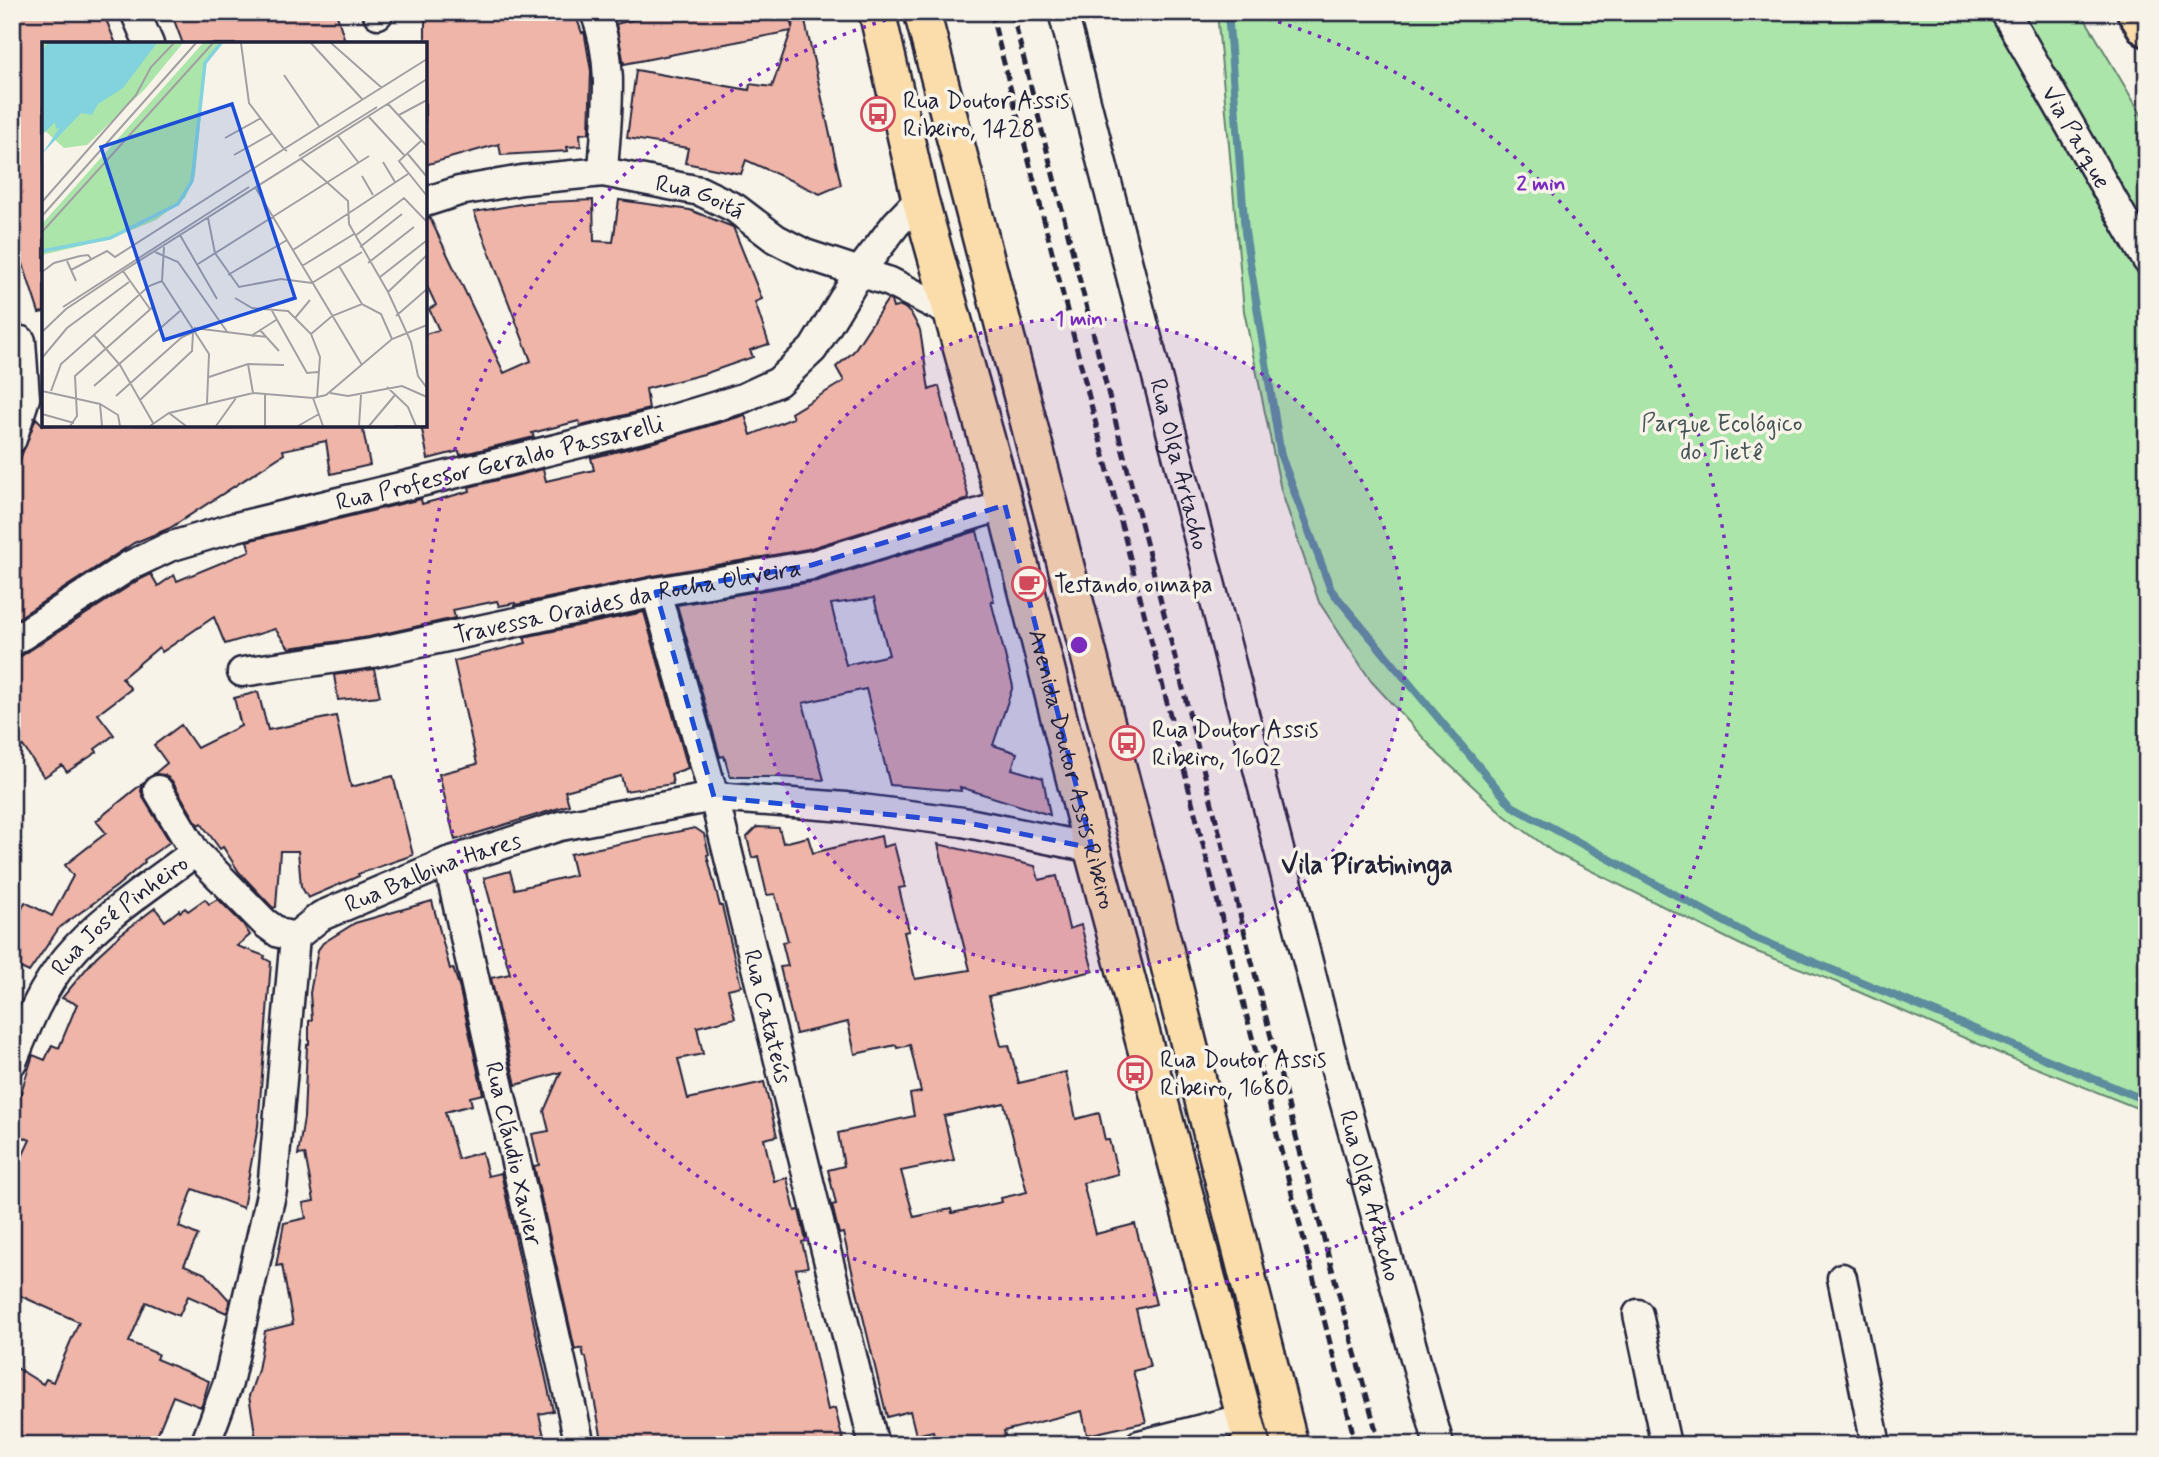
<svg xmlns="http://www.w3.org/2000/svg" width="2159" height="1457" font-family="Mynerve,sans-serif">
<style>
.green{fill:#abe5a9;stroke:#668472;stroke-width:2}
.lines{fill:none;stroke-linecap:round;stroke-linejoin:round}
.stream{stroke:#5c8c9d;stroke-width:8}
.building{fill:#eeb5a8;stroke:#22223b;stroke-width:2;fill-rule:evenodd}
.minor-casing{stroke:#22223b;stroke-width:33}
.major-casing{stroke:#22223b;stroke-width:40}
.highway-casing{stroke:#22223b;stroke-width:44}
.minor{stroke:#f7f3e8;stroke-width:28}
.major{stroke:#fbddab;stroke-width:35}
.highway{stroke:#fbddab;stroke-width:38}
.rail{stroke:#22223b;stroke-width:5;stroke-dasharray:10 5;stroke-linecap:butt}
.marked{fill:#1d4ed8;fill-opacity:0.2;stroke:#1d4ed8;stroke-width:5;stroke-dasharray:14 9;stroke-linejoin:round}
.ring{fill:none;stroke:#7b2cbf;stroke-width:3.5;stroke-dasharray:3.5 7}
.labels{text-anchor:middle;stroke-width:7;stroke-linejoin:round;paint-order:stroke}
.poi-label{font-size:24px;fill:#22223b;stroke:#f7f3e8;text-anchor:start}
.street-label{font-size:24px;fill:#22223b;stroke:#f7f3e8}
.park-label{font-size:24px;fill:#445356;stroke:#f7f3e8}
.neighbourhood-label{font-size:26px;font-weight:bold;fill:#22223b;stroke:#f7f3e8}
.inset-river{fill:none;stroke:#83d3de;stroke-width:3.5}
.inset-road{fill:none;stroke:#a29fa3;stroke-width:2}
.view{fill:#1d4ed8;fill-opacity:0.15;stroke:#1d4ed8;stroke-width:3.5}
.inset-edge{fill:none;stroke:#22223b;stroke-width:3.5}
.centre{fill:#7b2cbf;stroke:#f7f3e8;stroke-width:3.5}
.ring-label{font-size:21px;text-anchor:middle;font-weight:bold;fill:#7b2cbf;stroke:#f7f3e8;stroke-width:7;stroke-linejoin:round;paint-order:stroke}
</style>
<rect width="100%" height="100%" fill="#f7f3e8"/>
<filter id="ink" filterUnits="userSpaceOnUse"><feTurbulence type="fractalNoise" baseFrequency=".0143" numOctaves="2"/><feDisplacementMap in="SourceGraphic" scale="14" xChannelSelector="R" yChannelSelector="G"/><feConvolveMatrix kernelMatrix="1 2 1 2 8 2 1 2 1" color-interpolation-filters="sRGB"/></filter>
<g filter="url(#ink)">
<!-- green -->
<path class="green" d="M1217 12H2081L2147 124V1112L1999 1053 1836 982 1749 949 1553 852 1505 816 1439 755 1371 681 1319 602 1281 490 1244 311Z"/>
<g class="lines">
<!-- stream -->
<path class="stream" d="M1228 12 1245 232 1281 456 1331 590 1512 806 1751 936 2147 1101"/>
</g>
<!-- building -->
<path class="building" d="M12 12H103L116 44H44V312L39 313 23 264 18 266 12 251Z
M171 12H211L213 18 230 12H336L346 44H183Z
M425 12H565L566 19H577L582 33 584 32 585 36 591 71 589 133 580 134 581 146 567 147 568 151 501 155 499 144 425 165Z
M639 12H788L792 27 797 12H803L841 185 820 194 746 160 741 174 685 163 688 148 627 138 636 70 749 90 750 84 772 87 791 31 624 64 616 24 640 18Z
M593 200 594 241 613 242 619 200 690 210 733 227 762 299 755 302 769 344 750 350 753 357 704 374 646 389 649 409 581 426 579 421 532 433 534 437 460 455 459 451 428 459 421 425H425V334L439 330 429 309 436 305 425 282V218H430L504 373 531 361 474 212 527 203Z
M888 299 891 301 893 308 901 306 905 308 912 315 920 330 929 390 939 386 969 499 808 549 653 576 515 605V603L499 606 497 601 453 610 455 618 369 637 289 648 275 629 225 644 214 617 162 652 159 647 122 678 131 689 98 714 114 735 95 749 97 752 67 772 62 765 44 777 23 746 12 753V659L21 656 137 581 151 574 158 586 174 575 177 581 250 551 247 541 421 499 422 504 470 491 469 487 543 469 546 481 594 470 591 458 658 441 745 415 751 435 793 418 791 413 844 381 836 367 853 352Z
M36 418 43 425H225L226 429 244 425H362L370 465 331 474 326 441 283 450 284 454 170 528 134 543 12 622V480Z
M977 531 994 601H991L1013 686 993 745 1017 753 1012 769 1043 778 1050 815 960 787 961 791 890 785 866 689 803 703 824 780 779 777H730L724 756 720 757 677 605 817 581ZM874 598 889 655 846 665 831 604Z
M644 612 688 768 671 774 673 784 625 791 621 776 565 791 569 805 455 840 439 774 477 764 454 661 526 643 524 637Z
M374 669 380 696 338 700 334 675Z
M258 692 268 730 336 716 351 787 393 776 413 855 358 874 359 876 308 898 301 886 298 851H280L276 907 273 908 239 872 223 847 220 849 201 823 198 825 172 781 165 775 154 774 167 763 154 745 181 725 197 748 241 726 234 698Z
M143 783 141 791 144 799 170 842 144 860 145 862 117 886 59 928 29 972 12 964V912L19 915 25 902 52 916 73 876 65 865 106 833 96 821Z
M757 827 779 828 783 843 808 837 813 853 881 836 883 847 894 844 905 887 899 888 909 931 904 932 915 979 970 970 938 844 1035 866 1039 880 1057 876 1069 929 1081 925 1093 971 989 996 1001 1046 1009 1045 1019 1083 1066 1072 1076 1119 1099 1113 1105 1140H1109L1118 1174 1083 1183 1096 1234 1135 1224 1156 1304 1136 1309 1150 1367 1133 1371 1146 1422 1087 1435 1082 1411 1004 1431 1007 1445H936L933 1431 916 1435 910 1411 887 1417 843 1233 839 1234 832 1205 836 1204 828 1170 844 1166 838 1133 914 1116 910 1094 921 1092 910 1045 897 1048 896 1045 855 1054 848 1022 796 1034 780 967 788 966 782 942 788 941 775 894 767 895 758 856 752 858 747 837ZM1004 1103 1027 1192 1001 1198 1002 1202 952 1213 951 1209 914 1217 901 1171 954 1160 944 1116Z
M695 828 704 834 709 854 707 855 720 906H722L741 986 728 989 735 1018 697 1027 703 1054 678 1059 688 1099 764 1082 777 1136 764 1139 774 1181 787 1178 795 1211 799 1210 806 1241 802 1242 808 1267 796 1269 828 1410 835 1408 844 1445H603L586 1357H584L582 1348 575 1350 534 1166 539 1165 532 1134 549 1131 544 1111 561 1072 516 1085 491 978 510 974 484 878 510 871 515 889 575 875 570 854Z
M205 899 209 904 218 899 243 924 250 935 237 946 265 956 264 958 271 962 258 1126 243 1208 193 1189 179 1227 198 1235 184 1265 206 1274 230 1301 227 1313 188 1296 179 1316 146 1302 129 1342 158 1354 156 1359 209 1381 202 1405 201 1407 173 1396 153 1445H12V1365L43 1384 46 1379 53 1382 79 1322 12 1292V1178L30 1140 12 1132V1120L33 1055 45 1060 52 1045 59 1048 77 1004 62 998 96 957 121 934 155 908 165 921 179 910 180 912 185 908 188 911Z
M432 901 450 969 453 968 459 986 483 1094 470 1097 472 1105 445 1112 458 1159 482 1152 488 1176 501 1173 553 1411 539 1414 546 1445H257L249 1396 258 1370 265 1331 293 1324 282 1265 276 1266 284 1223 306 1218 303 1203 314 1201 305 1154 298 1155 304 1118 307 1045 309 1044V1021L312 1020 310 993 318 950 323 943 355 923Z"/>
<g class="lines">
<!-- minor casing -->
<g class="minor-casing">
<g id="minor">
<path d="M135 12 149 44"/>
<path d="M377 12 378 14"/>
<path d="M595 12C616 65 606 117 603 172"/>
<path id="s1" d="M1063 12 1335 1067 1439 1445"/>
<path id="s2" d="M2005 12 2147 260"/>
<path id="s3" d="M425 202 459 191 522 180 603 172 700 191 735 208 776 239 805 254 890 282 952 313"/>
<path d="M12 439 25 398 21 341"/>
<path id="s4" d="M656 592 714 797 874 1445"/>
<path id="s5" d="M12 642 129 566 169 547 236 527 654 425 743 398 778 382 813 349 861 270 896 224 920 199"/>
<path id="s6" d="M242 672 372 653 656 592 812 565 1005 505"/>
<path d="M158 790 195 852 265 923 279 933 295 937"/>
<path id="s7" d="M448 862 580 1445"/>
<path id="s8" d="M12 1062C26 1027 42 987 67 958 102 916 152 885 195 852"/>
<path d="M1842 1278 1876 1445"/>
<path d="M1638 1314 1666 1445"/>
<path id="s9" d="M205 1445 228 1383 272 1190 295 937 321 916 448 862 560 826 714 797 846 807 963 822 1092 848"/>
<path d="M1139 1445 1245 1418"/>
</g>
</g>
<!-- major casing -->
<g class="major-casing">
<g id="major">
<path id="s10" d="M877 12 920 199 1005 505 1092 848 1252 1445"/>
<path d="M922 12 1150 890 1290 1445"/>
</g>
</g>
<!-- highway casing -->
<g class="highway-casing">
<path id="highway" d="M2137 12 2147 27"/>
</g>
<!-- minor -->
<use href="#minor" class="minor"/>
<!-- major -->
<use href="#major" class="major"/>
<!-- highway -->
<use href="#highway" class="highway"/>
<!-- rail -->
<path class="rail" d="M991 12 1356 1445
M1012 12 1297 1140 1380 1445"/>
</g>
</g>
<!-- marked area -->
<path class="marked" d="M1005 505 1092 848 963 822 714 797 656 592 812 565Z"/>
<!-- distance rings -->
<circle cx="1079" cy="645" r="327" fill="#7b2cbf" fill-opacity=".12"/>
<g class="ring">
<circle cx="1079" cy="645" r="327"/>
<path d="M1248 13A654 654 0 1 1 910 13"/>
</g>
<!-- icons -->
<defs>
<g id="bus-ring" transform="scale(1.75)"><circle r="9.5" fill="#f7f3e8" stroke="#d1495b" stroke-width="1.5"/><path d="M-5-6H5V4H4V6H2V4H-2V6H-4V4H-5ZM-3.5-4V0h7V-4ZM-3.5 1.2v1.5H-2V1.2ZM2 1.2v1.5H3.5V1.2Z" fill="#d1495b"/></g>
<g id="cafe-ring" transform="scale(1.75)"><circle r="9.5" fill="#f7f3e8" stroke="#d1495b" stroke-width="1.5"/><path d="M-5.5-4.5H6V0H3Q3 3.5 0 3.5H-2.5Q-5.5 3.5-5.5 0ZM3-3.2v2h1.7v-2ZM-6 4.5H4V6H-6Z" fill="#d1495b"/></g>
</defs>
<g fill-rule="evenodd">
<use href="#bus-ring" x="878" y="114"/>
<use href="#cafe-ring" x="1029" y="584"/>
<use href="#bus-ring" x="1127" y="743"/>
<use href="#bus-ring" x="1135" y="1073"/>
</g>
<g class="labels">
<!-- poi labels -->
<g class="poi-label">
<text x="903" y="108">Rua Doutor Assis<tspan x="903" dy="28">Ribeiro, 1428</tspan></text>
<text x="1054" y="592">Testando o mapa</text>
<text x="1152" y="737">Rua Doutor Assis<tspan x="1152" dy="28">Ribeiro, 1602</tspan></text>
<text x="1160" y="1067">Rua Doutor Assis<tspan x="1160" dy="28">Ribeiro, 1680</tspan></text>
</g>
<!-- street labels -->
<g class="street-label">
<text dy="8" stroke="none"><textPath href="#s2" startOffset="144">Via Parque</textPath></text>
<text dy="8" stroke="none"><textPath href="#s3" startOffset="282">Rua Goitá</textPath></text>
<text dy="8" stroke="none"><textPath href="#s5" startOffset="525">Rua Professor Geraldo Passarelli</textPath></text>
<text dy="8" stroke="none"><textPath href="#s1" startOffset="467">Rua Olga Artacho</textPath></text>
<text dy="8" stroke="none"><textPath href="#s6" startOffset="392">Travessa Oraides da Rocha Oliveira</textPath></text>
<text dy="8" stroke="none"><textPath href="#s10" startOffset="782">Avenida Doutor Assis Ribeiro</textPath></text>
<text dy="8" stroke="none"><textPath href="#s9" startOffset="672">Rua Balbina Hares</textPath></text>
<text dy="8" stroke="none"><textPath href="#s8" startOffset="186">Rua José Pinheiro</textPath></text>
<text dy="8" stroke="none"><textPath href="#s4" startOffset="439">Rua Catateús</textPath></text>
<text dy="8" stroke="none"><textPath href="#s7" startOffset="299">Rua Cláudio Xavier</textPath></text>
<text dy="8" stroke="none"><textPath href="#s1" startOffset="1223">Rua Olga Artacho</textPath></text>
</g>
<!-- park labels -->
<g class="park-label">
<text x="1722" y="431">Parque Ecológico<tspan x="1722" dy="28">do Tietê</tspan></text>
</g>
<!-- neighbourhood labels -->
<g class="neighbourhood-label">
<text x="1367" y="873">Vila Piratininga</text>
</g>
</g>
<!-- overview -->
<g transform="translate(42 42)">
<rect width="385" height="385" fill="#f7f3e8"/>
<path d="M0 1H141L103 47 45 103 22 106 0 86ZM161 1H181L164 22 153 134 143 156 114 178 68 197 0 213V182Z" fill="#abe5a9"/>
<path d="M6 1H115L81 46 56 62 50 73 39 71 0 112 18 85 14 87 13 80 0 93V8Z" fill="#83d3de"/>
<path class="inset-river" d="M0 209 68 196 136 162 150 139 163 21 179 1"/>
<path class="inset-road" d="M269 1 320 57M289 1 340 46M242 33 277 84M346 62 385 104M357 73 385 58M327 75 362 113M296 94 316 120M183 96 219 76M380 98 357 119 385 154M245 109 242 107 385 17M365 111 385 135M192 113 231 91M257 114 335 65M259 117 306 159 307 182 346 250 369 300 376 334 385 346M341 120 353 140M320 134 331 153M213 145 320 323M0 160 94 53 109 25 132 1M0 174 154 1M166 176 173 211 197 245 239 237 270 241M0 190 171 1M138 193 175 257M313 194 362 156 385 180M122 205 120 239 167 312 165 361M318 205 360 172M251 208 366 132M113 210 136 220 186 291M25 219 34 239M326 221 372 185M156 222 327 114M260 224 312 192M297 224 320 262M29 228 65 209 73 215 242 107 207 61 199 1M81 229 108 267M0 230 12 221 38 214 46 213 50 218M186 233 245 198M338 235 384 199M270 241 320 210M346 250 385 213M193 256 210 266 246 269 269 292 278 315 275 356M21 265 207 145M229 267 265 331 276 330M354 274 385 247M253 276 268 258M152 286 225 295M218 288 237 309M0 290 24 267 81 229 385 37M269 292 290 274 320 262 339 272 350 297M52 293 78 323 111 381M209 294 234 278M0 316 25 286 87 240M206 322 211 351M167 335 206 322 242 323M52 344 138 269M345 345 366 365 374 384M0 349 58 362 76 373 78 384M9 349 19 322 107 244 120 239M288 351 306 354 360 344 385 355M223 352V384M74 354 140 295 154 289M271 356 281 384M98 358 150 309 151 290M58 362 60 384M127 371 144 384M0 372 32 381M28 384 35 374 33 334 112 264M108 384 127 371 211 351 271 356 284 353 350 297 385 283M174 384 194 356M256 384 277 372M317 384 319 353M327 384 353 353M352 384H384"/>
<path class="view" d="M190 62 253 256 122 298 59 105Z"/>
<rect width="385" height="385" class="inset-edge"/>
</g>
<circle cx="1079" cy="645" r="10" class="centre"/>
<g class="ring-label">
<text x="1541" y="190">2 min</text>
<text x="1079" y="325">1 min</text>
</g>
<!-- margin -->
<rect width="2159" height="1457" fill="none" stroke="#f7f3e8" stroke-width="42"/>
<rect x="21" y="21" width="2117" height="1415" fill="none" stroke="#22223b" stroke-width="2.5" filter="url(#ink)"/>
</svg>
